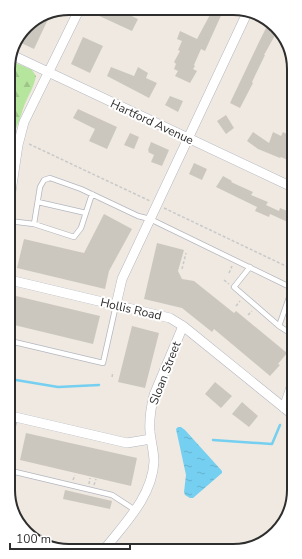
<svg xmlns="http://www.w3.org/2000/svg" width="302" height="559" font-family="'Nunito Sans',sans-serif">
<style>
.forest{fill:url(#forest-firs)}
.water{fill:url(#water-ripples)}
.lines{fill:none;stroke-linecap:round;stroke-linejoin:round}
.stream{stroke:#75cff0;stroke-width:2.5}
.building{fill:#cbc7bf}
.service-casing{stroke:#b4b7c1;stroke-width:6}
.minor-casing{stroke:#b4b7c1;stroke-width:10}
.path{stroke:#c9c9c9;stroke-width:1.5;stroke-dasharray:3 2;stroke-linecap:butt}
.service{stroke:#fff;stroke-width:4.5}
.minor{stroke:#fff;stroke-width:9}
.labels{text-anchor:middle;stroke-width:4;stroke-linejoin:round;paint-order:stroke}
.street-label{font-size:12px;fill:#2e2e2e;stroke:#fff}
.rim{fill:none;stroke:#2e2e2e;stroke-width:2}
</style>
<defs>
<pattern id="forest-firs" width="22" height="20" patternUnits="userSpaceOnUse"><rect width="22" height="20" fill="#b6e59e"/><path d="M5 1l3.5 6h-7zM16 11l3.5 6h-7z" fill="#9dc588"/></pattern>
<pattern id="water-ripples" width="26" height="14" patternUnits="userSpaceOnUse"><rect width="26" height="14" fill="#75cff0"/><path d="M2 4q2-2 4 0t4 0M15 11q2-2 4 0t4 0" fill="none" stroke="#66b2ce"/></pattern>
</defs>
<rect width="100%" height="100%" fill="#efe9e1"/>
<!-- forest -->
<path class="forest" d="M9 60 32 70 36 76C34 87 28 96 24 106 20 117 18 129 9 138Z"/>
<!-- water -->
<path class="water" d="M178 427H181L185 430 222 471V473L193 498H190L185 495 184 492 186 475 176 429Z"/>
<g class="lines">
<!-- stream -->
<path class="stream" d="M10 379 58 387 99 385
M213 440 272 444 280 425"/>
</g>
<!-- building -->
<path class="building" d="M97 8H115L138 19 132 31 95 14Z
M213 9H224L205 51 201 49 194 65 195 66 193 69 197 71 190 83 175 76 178 71 174 69 176 64 174 62 180 51 178 50 182 41 177 39 180 31 197 39Z
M50 15 34 49 19 42 29 23Z
M269 22 273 23 278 30 264 55H265L252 82 253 83 240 108 230 103 259 42Z
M83 37 103 46 90 73 71 64Z
M111 67 134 76 138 67 148 73 146 78 157 83 149 98 107 76Z
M170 96 183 101 178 112 165 105Z
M78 109 117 127 107 149 89 141 95 129 73 118Z
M226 115 234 128 226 134 217 121Z
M253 132 269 143 273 132 281 136 283 132 291 136 292 162 281 157 280 158 258 149 247 141Z
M130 133 139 137 134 149 124 145Z
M151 142 169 150 162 166 151 162 154 155 148 152 149 151 148 150Z
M194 163 207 169 202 180 189 174Z
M223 176 232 181 231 182 253 192 251 195 268 202 266 205 279 211 280 208 292 213V224L270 214 269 217 255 211 257 207 216 187Z
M104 214 132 229 109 271 105 289 17 268 24 239 84 253Z
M157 243 184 250 178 271 182 279 194 281 234 313 236 311 287 353 278 364 280 365 270 376 214 329 212 332 182 308 144 299Z
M12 295 100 316 93 344 10 324V302Z
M132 326 159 333 145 388 118 382Z
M215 382 232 396 221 408 205 394Z
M242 402 258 416 249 427 232 414Z
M26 433 137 458 131 486 20 460Z
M65 490 112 501 110 509 63 499Z"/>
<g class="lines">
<!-- service casing -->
<g class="service-casing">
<path id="service" d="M92 194 81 228 74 237 34 224 40 187 44 180 50 178 81 189 138 216 150 219 292 288
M38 202 86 213
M9 221 34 224
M250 267 234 287 279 326 292 289
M279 326 293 335
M10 341 103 363 116 305
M11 435 15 417
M11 471 112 495 135 510"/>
</g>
<!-- minor casing -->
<g class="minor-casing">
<path id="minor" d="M12 55 292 187
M9 205 18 145 24 122 80 8
M10 280 170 318 183 326 293 415
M116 305 122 279 248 11
M284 408 293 381
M11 416 127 443 151 439
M104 550C124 524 152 497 154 462 154 452 151 442 150 432 149 419 151 407 154 395L183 326"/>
</g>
<!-- path -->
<path class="path" d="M29 144 150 201
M164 208 292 269
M182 269 186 253
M229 273 232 266
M224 280 229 284
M236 306 240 301
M248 315 252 311
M112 377 113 372
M73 480 75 475
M89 484 90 478
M94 485 96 479"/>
<!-- service -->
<use href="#service" class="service"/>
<!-- minor -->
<use href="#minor" class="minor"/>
</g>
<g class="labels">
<!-- street labels -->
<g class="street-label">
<text transform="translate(152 122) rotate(25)" y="4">Hartford Avenue</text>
<text transform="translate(131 309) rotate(13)" y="4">Hollis Road</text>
<text transform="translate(165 373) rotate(-69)" y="4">Sloan Street</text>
</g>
</g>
<!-- crop -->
<path d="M0 0H302V559H0ZM69 15H233A54 54 0 0 1 287 69V490A54 54 0 0 1 233 544H69A54 54 0 0 1 15 490V69A54 54 0 0 1 69 15Z" fill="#fff" fill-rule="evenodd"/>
<path class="rim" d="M69 15H233A54 54 0 0 1 287 69V490A54 54 0 0 1 233 544H69A54 54 0 0 1 15 490V69A54 54 0 0 1 69 15Z"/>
<!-- scale -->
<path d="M10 543v6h120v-6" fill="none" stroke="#2e2e2e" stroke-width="2"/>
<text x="16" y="543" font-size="12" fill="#2e2e2e" stroke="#ffffff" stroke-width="3" paint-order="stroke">100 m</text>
</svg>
